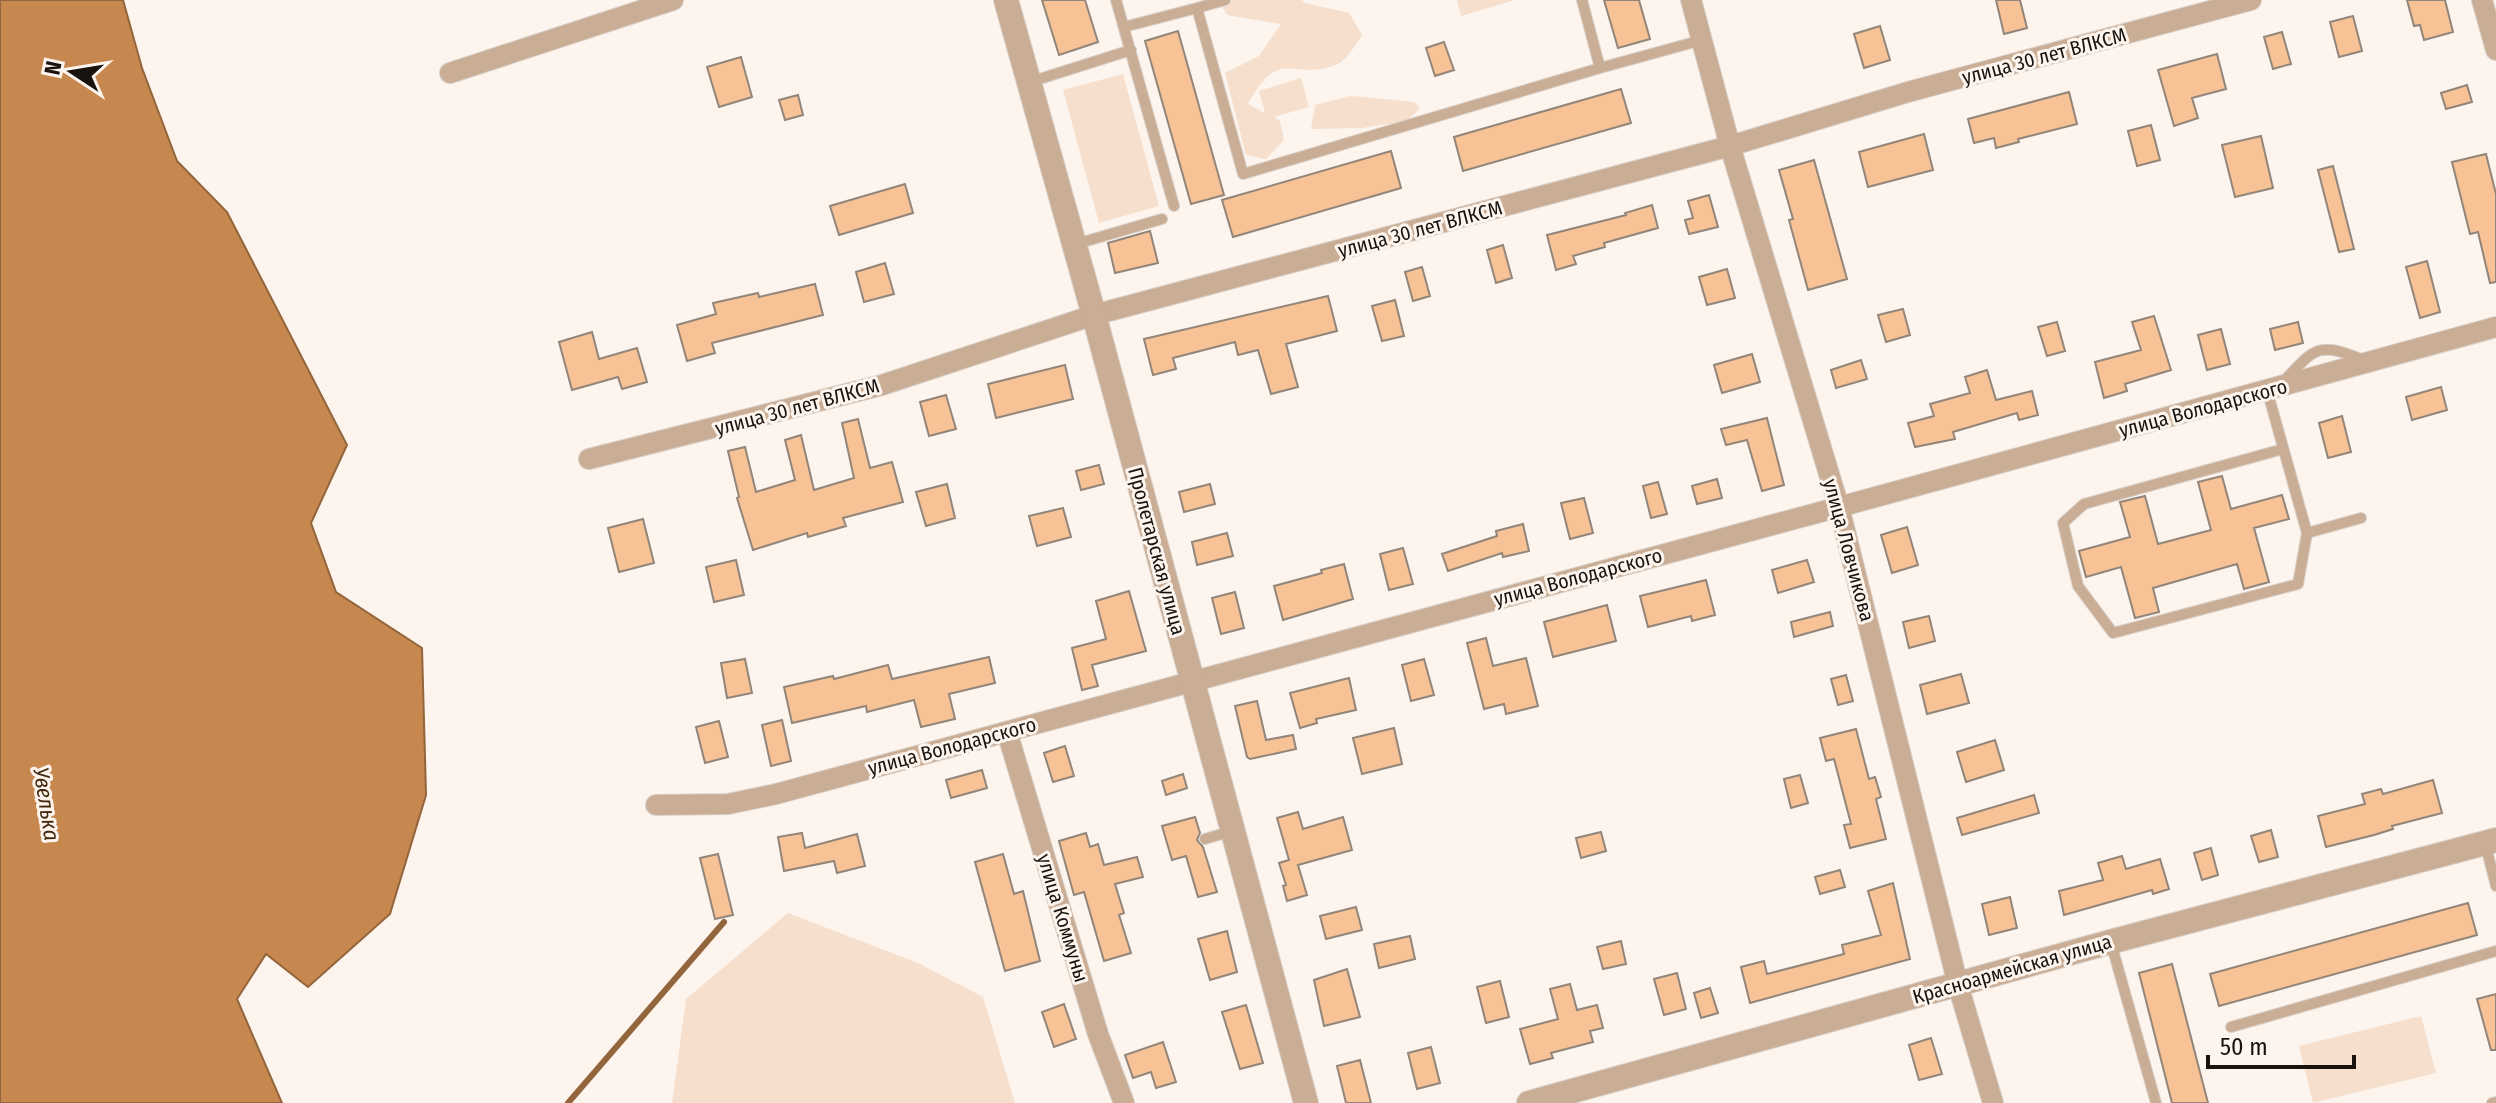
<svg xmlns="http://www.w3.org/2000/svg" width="2496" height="1103" font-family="'Fira Sans Condensed',sans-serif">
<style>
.green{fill:#f6dfcc}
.water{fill:#c6884f;stroke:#92653c;stroke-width:2}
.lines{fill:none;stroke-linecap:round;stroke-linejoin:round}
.stream{stroke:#92653c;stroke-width:6}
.building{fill:#f7c295;stroke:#92857a;stroke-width:2}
.service-casing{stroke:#d8d0c9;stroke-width:12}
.minor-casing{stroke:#d8d0c9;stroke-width:22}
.tertiary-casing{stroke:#d8d0c9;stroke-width:26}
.service{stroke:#caad95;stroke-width:10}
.minor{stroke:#caad95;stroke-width:20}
.tertiary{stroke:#caad95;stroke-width:24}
.labels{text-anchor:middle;stroke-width:6;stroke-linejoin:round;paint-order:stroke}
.street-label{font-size:20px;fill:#18130f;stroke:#fdf4ed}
.water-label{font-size:22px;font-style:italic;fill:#432910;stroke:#fdf4ed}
</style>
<rect width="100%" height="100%" fill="#fdf4ed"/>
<!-- green -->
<path class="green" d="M1219 0H1302L1305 3 1349 13 1362 35C1356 44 1347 60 1338 64 1292 83 1280 44 1248 104L1265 113 1259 91 1301 78 1309 107 1274 117 1280 121 1284 140 1266 159 1246 155 1225 73 1259 56 1281 24 1227 15Z
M1457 0H1515L1461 16Z
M1123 74 1159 206 1099 223 1063 90Z
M1351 96 1414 102 1420 108 1407 121 1362 128 1311 129 1315 105Z
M788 913 918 963 983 997 1015 1103H672L686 999Z
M2421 1016 2436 1073 2313 1103 2299 1046Z"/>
<!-- water -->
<path class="water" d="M0 0H123L142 68 177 161 227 212 347 445 311 523 336 592 422 648 426 795 390 914 308 987 266 954 237 999 282 1103H0Z"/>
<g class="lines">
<!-- stream -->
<path class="stream" d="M568 1103 724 922"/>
</g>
<!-- building -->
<path class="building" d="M1042 0H1085L1098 42 1059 55Z
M1604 0H1639L1650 39 1618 48Z
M1996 0H2020L2027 28 2004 34Z
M2407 0H2445L2453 32 2424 40 2420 25 2414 26Z
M2353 16 2362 51 2339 57 2330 22Z
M1880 26 1890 60 1864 68 1854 34Z
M1178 31 1224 195 1191 204 1145 41Z
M2282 32 2291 64 2273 69 2264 37Z
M1444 42 1454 70 1435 76 1426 48Z
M2217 54 2226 89 2192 98 2198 118 2174 126 2158 70Z
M741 57 752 97 719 107 707 67Z
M2467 85 2472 102 2446 109 2441 93Z
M1621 89 1631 123 1463 171 1454 137Z
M2069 92 2077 124 2018 139 2019 142 1996 148 1994 138 1974 143 1968 119Z
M798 95 803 115 785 120 779 100Z
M2151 125 2160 160 2137 166 2128 131Z
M1924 134 1933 170 1868 187 1859 152Z
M2261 136 2273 188 2235 197 2222 145Z
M1391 151 1401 188 1233 237 1222 200Z
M2486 154 2496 194V282L2490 283 2478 232 2470 234 2452 162Z
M1814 160 1847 279 1808 290 1789 220 1793 219 1779 170Z
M2333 166 2354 249 2339 252 2318 170Z
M905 184 913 213 839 235 830 206Z
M1709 195 1718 227 1689 234 1685 220 1693 218 1688 201Z
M1652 205 1658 228 1604 243 1605 247 1573 256 1576 264 1556 270 1547 235 1626 215 1625 213Z
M1150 231 1158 263 1115 273 1108 243Z
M1503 245 1512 278 1496 283 1487 250Z
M2427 261 2440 312 2420 318 2406 267Z
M885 263 894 294 864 302 856 272Z
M1422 267 1430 296 1413 301 1405 272Z
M1727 269 1735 298 1707 305 1699 277Z
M815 284 823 315 712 343 715 353 687 361 677 325 716 314 713 303 758 293 759 297Z
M1328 296 1337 331 1286 344 1298 387 1271 394 1258 350 1238 355 1235 342 1173 358 1176 369 1153 375 1144 339Z
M1395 300 1404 336 1382 341 1372 306Z
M1903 309 1910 335 1886 342 1878 315Z
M2154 316 2171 370 2125 384 2127 391 2104 398 2095 362 2141 350 2132 322Z
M2057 322 2065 351 2047 356 2038 327Z
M2298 322 2303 343 2275 350 2270 329Z
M2221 329 2230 364 2207 370 2198 335Z
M592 332 599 359 637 348 647 382 622 389 618 377 572 390 559 342Z
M1752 354 1760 382 1722 393 1714 365Z
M1861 360 1867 379 1836 388 1831 370Z
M1065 365 1073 399 996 418 988 384Z
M1987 370 1996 400 2032 391 2038 415 2019 420 2017 413 1953 432 1955 439 1915 447 1908 423 1934 416 1930 404 1970 393 1965 377Z
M2441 387 2447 410 2412 420 2406 397Z
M946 395 956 429 929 436 920 402Z
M2342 416 2351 452 2328 458 2319 423Z
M1767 418 1784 485 1762 491 1747 440 1726 445 1721 429Z
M858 419 870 468 892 462 903 502 843 518 846 526 808 537 807 533 753 550 737 498 739 497 728 451 745 447 756 492 795 480 785 440 801 435 814 490 854 478 842 423Z
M1099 465 1104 484 1081 490 1076 471Z
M2222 476 2231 509 2282 495 2289 519 2254 528 2269 582 2244 589 2237 564 2153 588 2159 612 2135 618 2121 567 2086 577 2079 551 2130 537 2120 502 2145 496 2158 544 2211 530 2198 482Z
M1717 479 1722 498 1697 504 1692 486Z
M1658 482 1667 514 1651 518 1643 486Z
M947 484 955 518 926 526 916 492Z
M1210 484 1215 504 1184 512 1179 492Z
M1584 498 1593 533 1570 539 1561 503Z
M1063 508 1071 537 1037 546 1029 516Z
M643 519 654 563 619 572 608 528Z
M1523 524 1529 551 1503 557 1502 553 1448 571 1442 554 1497 536 1496 531Z
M1907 527 1918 565 1892 573 1881 535Z
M1227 533 1233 556 1197 565 1192 542Z
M1403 548 1413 584 1389 590 1380 554Z
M736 560 744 595 714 602 706 567Z
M1807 560 1814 582 1778 593 1772 570Z
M1344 564 1353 599 1283 620 1274 586 1322 573 1321 570Z
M1706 580 1715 615 1692 621 1691 616 1648 627 1640 596Z
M1129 591 1146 651 1092 665 1098 686 1082 690 1072 648 1106 639 1096 601Z
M1235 592 1244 628 1221 634 1212 598Z
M1607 605 1616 641 1553 657 1544 622Z
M1830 612 1833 626 1794 637 1791 622Z
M1929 616 1935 641 1909 648 1903 622Z
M1486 638 1493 666 1526 658 1538 706 1506 714 1504 704 1484 709 1467 643Z
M989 657 995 683 949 694 955 719 921 727 914 700 867 712 866 706 792 723 784 687 833 676 834 679 888 665 892 679Z
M745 659 752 693 727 698 721 663Z
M1424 659 1434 695 1411 701 1402 665Z
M1961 674 1969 703 1927 714 1920 685Z
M1846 675 1853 701 1838 705 1831 679Z
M1349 678 1356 710 1316 719 1317 723 1300 728 1290 693Z
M1257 701 1266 740 1293 735 1296 749 1250 759 1247 757 1235 706Z
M782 720 791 761 771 766 762 725Z
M719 721 728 757 705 763 696 727Z
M1394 728 1402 764 1362 774 1353 738Z
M1856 729 1869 779 1875 777 1881 797 1876 799 1886 839 1850 848 1844 825 1851 824 1834 759 1826 761 1820 738Z
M1995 740 2004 770 1966 782 1957 752Z
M1065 746 1074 776 1053 782 1044 753Z
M982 770 987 788 951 798 946 780Z
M1183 774 1187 788 1166 795 1162 781Z
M1800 775 1808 803 1791 808 1784 779Z
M2433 780 2442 813 2392 826 2393 829 2374 835 2326 847 2318 816 2365 804 2362 794 2381 789 2383 794Z
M2034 795 2039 813 1962 835 1957 818Z
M1298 812 1303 829 1343 817 1352 850 1298 865 1307 895 1287 901 1283 886 1286 885 1279 863 1289 860 1277 818Z
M1195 817 1200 833 1197 840 1203 847 1217 892 1198 897 1186 856 1172 860 1162 826Z
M2271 830 2278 857 2259 862 2251 836Z
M1601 832 1606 851 1581 858 1576 838Z
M802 833 805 848 857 834 865 866 837 873 834 861 784 871 778 837Z
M1086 833 1090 847 1098 844 1104 865 1137 857 1143 877 1115 884 1124 913 1119 915 1131 953 1104 961 1084 892 1074 895 1059 841Z
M2211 848 2218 875 2202 880 2194 853Z
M718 854 733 915 715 919 700 858Z
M1003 854 1014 894 1023 891 1040 961 1005 971 975 862Z
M2122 856 2126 869 2160 859 2169 889 2153 894 2152 890 2064 915 2059 891 2103 880 2098 863Z
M1840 870 1845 887 1820 894 1815 877Z
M1893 883 1910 959 1750 1003 1741 967 1764 961 1767 974 1844 954 1842 945 1881 935 1868 891Z
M2010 897 2017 928 1989 935 1982 904Z
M2468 903 2477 935 2219 1006 2210 974Z
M1356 907 1362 930 1326 939 1320 916Z
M1227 931 1237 972 1210 980 1198 939Z
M1410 936 1415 959 1379 968 1374 944Z
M1621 941 1626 964 1603 969 1597 947Z
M2172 964 2208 1103H2172L2139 973Z
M1347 969 1360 1017 1324 1026 1314 980Z
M1677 973 1686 1009 1664 1015 1654 979Z
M1500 981 1509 1017 1486 1023 1477 987Z
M1570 984 1577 1010 1597 1005 1603 1028 1590 1031 1593 1042 1551 1053 1553 1058 1530 1064 1520 1029 1558 1019 1550 989Z
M1710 988 1718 1013 1701 1018 1694 993Z
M2496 994V1050H2491L2477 999Z
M1064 1004 1076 1039 1054 1047 1042 1012Z
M1246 1005 1263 1063 1240 1069 1222 1012Z
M1931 1038 1942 1074 1919 1080 1909 1045Z
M1163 1042 1176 1082 1156 1088 1151 1072 1133 1078 1125 1055Z
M1431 1047 1440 1083 1417 1089 1408 1053Z
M1360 1060 1371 1103H1346L1337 1066Z"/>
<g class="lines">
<!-- service casing -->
<g class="service-casing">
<path id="service" d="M1116 0 1174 206
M1225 0 1197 8 1243 174 1600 68 1582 0
M1124 27 1197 8
M1600 68 1702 40
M1030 82 1131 50
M1076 244 1162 219
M2283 382C2315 348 2317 341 2363 360
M2267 390 2307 533 2361 518
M2283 449 2084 504 2063 523 2078 586 2113 633 2298 584 2307 533
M1205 839 1232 831
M2485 843 2496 886
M2111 943 2156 1103
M2231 1027 2496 951
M2492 1103 2496 1102"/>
</g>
<!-- minor casing -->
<g class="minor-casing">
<path id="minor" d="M1691 0 1730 146 1839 507 1958 985 1993 1103
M2482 0 2496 50
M450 73 673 0
M589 459 882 385 1094 315 1730 146 1908 92 2251 0
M1007 732 1098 1034 1124 1103
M656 805 728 804 776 794 1839 507 2496 327"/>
</g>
<!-- tertiary casing -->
<g class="tertiary-casing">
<path id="tertiary" d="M1006 0 1094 315 1306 1103
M1529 1103 2110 942 2496 840"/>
</g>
<!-- service -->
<use href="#service" class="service"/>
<!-- minor -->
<use href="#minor" class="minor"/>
<!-- tertiary -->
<use href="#tertiary" class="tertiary"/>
</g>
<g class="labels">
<!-- street labels -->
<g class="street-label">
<text transform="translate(2044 56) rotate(-15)" y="7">улица 30 лет ВЛКСМ</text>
<text transform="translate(1420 229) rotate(-15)" y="7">улица 30 лет ВЛКСМ</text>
<text transform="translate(797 407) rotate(-15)" y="7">улица 30 лет ВЛКСМ</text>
<text transform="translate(2203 408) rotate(-15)" y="7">улица Володарского</text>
<text transform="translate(1849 550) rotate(75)" y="7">улица Ловчикова</text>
<text transform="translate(1157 551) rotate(75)" y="7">Пролетарская улица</text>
<text transform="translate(1578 577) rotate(-15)" y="7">улица Володарского</text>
<text transform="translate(952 746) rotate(-15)" y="7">улица Володарского</text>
<text transform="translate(1063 918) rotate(73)" y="7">улица Коммуны</text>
<text transform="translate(2012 969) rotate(-16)" y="7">Красноармейская улица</text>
</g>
<!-- water labels -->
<g class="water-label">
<text transform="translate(47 804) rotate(81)" y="8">Увелька</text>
</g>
</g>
<!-- north arrow -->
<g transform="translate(72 72) rotate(282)" stroke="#fdf4ed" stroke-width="6" paint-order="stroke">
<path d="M0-6L14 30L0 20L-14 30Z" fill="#18130f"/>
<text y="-12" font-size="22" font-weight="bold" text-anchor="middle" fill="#18130f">N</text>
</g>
<!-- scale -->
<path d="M2208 1055v12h146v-12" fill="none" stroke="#18130f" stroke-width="4"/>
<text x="2220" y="1055" font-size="24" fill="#18130f" stroke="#fdf4ed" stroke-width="6" paint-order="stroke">50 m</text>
</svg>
